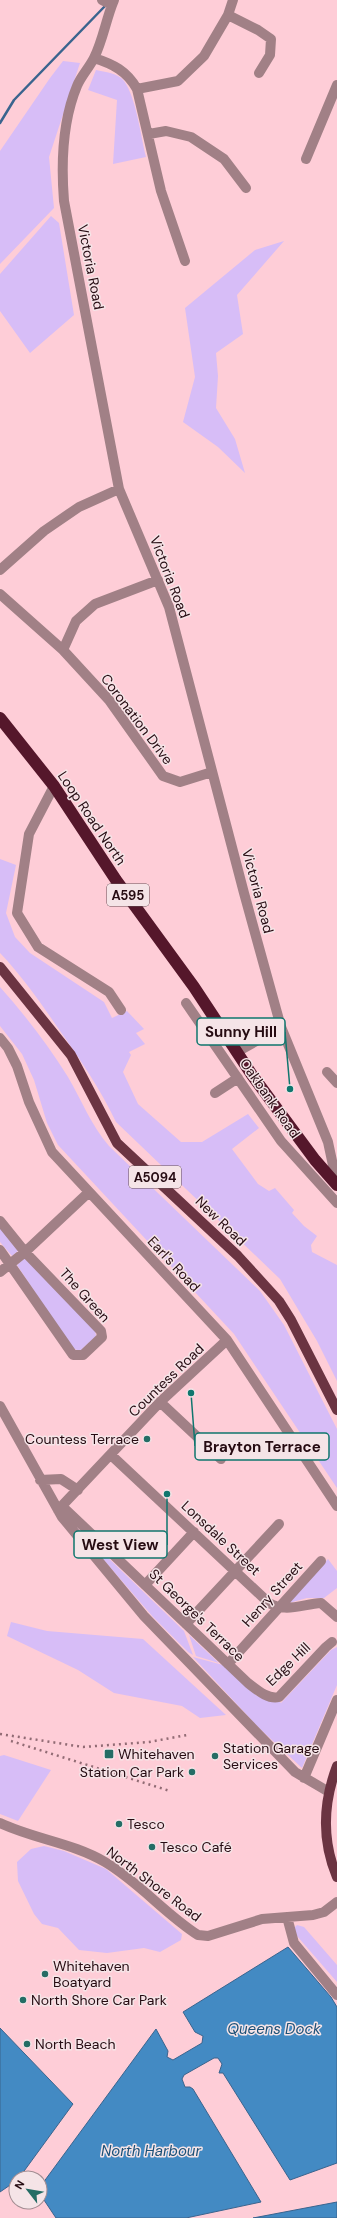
<svg xmlns="http://www.w3.org/2000/svg" width="337" height="2218" font-family="'DM Sans',sans-serif">
<style>
.green{fill:#d7bdf7}
.water{fill:#438ac3;stroke:#3a648e}
.lines{fill:none;stroke-linecap:round;stroke-linejoin:round}
.stream{stroke:#3a648e;stroke-width:2.5}
.minor{stroke:#a18086;stroke-width:10}
.major{stroke:#6b3442;stroke-width:10}
.highway{stroke:#55172b;stroke-width:12}
.rail{stroke:#916b74;stroke-width:2.5;stroke-dasharray:2 4;stroke-linecap:butt}
.poi-dot{fill:#246d65;stroke:#f5e4e7;stroke-width:1.5}
.labels{text-anchor:middle;stroke-width:3;stroke-linejoin:round;paint-order:stroke}
.shield{fill:#f5e4e7;stroke:#644c52;stroke-width:1}
.shield-label{font-size:13px;font-weight:bold;fill:#260b12}
.street-label{font-size:14px;fill:#260b12;stroke:#f5e4e7}
.poi-label{font-size:14px;fill:#260b12;stroke:#f5e4e7;text-anchor:start}
.water-label{font-size:15px;font-style:italic;fill:#1c5077;stroke:#f5e4e7}
.leader{fill:none;stroke:#0f766e;stroke-width:1.5}
.callout-dot{fill:#0f766e;stroke:#f5e4e7;stroke-width:1.5}
.callout{fill:#f5e4e7;stroke:#0f766e;stroke-width:1.5}
.callout-label{font-size:15px;text-anchor:middle;font-weight:bold;fill:#260b12}
</style>
<rect width="100%" height="100%" fill="#fecdd7"/>
<!-- green -->
<path class="green" d="M63 61 80 63 49 157 54 208 0 264V151L50 78Z
M96 70C105 72 118 73 124 81 136 97 141 137 146 157L113 164 117 100 88 90Z
M51 216 59 223 74 315 30 353 0 311V274Z
M284 241 237 295 243 334 216 353 218 376 216 408 235 439 245 473 218 447 183 422 195 377 185 308 255 250Z
M0 859 16 865 6 913 15 937 30 953 104 1002 112 1018 127 1011 144 1029 136 1033 145 1044 129 1052 131 1055 123 1072 138 1104 181 1142H202L248 1114 259 1128 232 1149 258 1184 269 1191 275 1188 294 1210 292 1213 304 1226 317 1236 311 1245 312 1252 337 1265V1381L317 1341 280 1279 116 1122C100 1088 79 1058 58 1028 40 1002 22 976 0 953Z
M0 987C25 1015 48 1045 68 1077 82 1101 91 1125 109 1146L260 1291 284 1325 337 1429V1488L234 1334 58 1145 47 1123 34 1080 22 1054 0 1026Z
M0 1225 19 1250 12 1256 0 1242Z
M26 1257 95 1330 96 1336 80 1351 72 1348 17 1265Z
M72 1523 184 1631 193 1655 188 1652 153 1617Z
M328 1559 337 1571V1588L324 1598H307L289 1603Z
M11 1622 47 1631 143 1639 226 1715 200 1718 182 1706 114 1693 78 1670 7 1636Z
M189 1635 219 1663 196 1656Z
M337 1647V1685L302 1768 258 1727 193 1657 223 1665 257 1696 278 1700 281 1703 331 1650Z
M4 1755 51 1770 18 1821 0 1814V1756Z
M44 1846 64 1851 106 1869 182 1934 181 1940 160 1952 144 1948 107 1953 79 1950 58 1928 42 1924 34 1914 18 1881 17 1862 31 1849Z
M297 1925 304 1927 337 1965V1982L297 1936 294 1928Z"/>
<!-- water -->
<path class="water" d="M288 1947 331 1997 337 2007V2163L290 2180 223 2073H219L222 2064 218 2058H214L184 2075 182 2079 185 2087H190L193 2089 261 2202 186 2218H56L40 2194V2187L156 2029 168 2051 167 2057 173 2060 202 2043 203 2036 195 2032 183 2012Z
M0 2028 73 2104 19 2178H16V2181L0 2192Z
M337 2202V2218H253Z"/>
<g class="lines">
<!-- stream -->
<path class="stream" d="M0 123 14 100 106 5"/>
<!-- minor -->
<path class="minor" d="M102 0 112 5
M114 0C106 19 103 40 94 58 89 68 81 76 77 86 62 122 61 163 64 201L119 489 169 607 244 893 281 1027 328 1142 337 1184
M228 15 258 30 271 39 270 55 259 73
M94 58C113 64 127 71 137 89L161 191 185 261
M137 89 178 81 204 56 228 15 233 0
M149 134 166 131 191 137 224 159 246 188
M306 159 337 85
M0 570 44 531 79 507 119 489
M0 594 63 650 109 700 163 776 180 782 212 772
M63 650 76 621 95 604 158 580
M54 786 29 834 17 913 38 947 109 992 121 1010
M186 1003 281 1141 337 1203
M0 1038 8 1048 17 1066 29 1102 52 1152 227 1340 337 1506
M237 1052 281 1027
M327 1072 337 1083
M215 1093 238 1078
M0 1221 25 1252 101 1331 102 1337 83 1355H73L0 1250
M0 1272 25 1252 88 1193
M160 1402 221 1459
M0 1406 62 1517 144 1616 295 1772 329 1792
M111 1455 269 1603C286 1613 303 1604 321 1603L337 1617
M40 1480 61 1479 78 1490
M62 1506 248 1683C256 1689 268 1700 279 1697L326 1647 332 1642
M58 1510 160 1402 227 1340
M145 1585 194 1532
M186 1624 279 1524
M228 1664 321 1561
M304 1778 337 1700
M0 1823C34 1839 73 1843 105 1862 139 1882 165 1914 198 1935L208 1936 262 1919 313 1915 324 1912 337 1902
M287 1917 294 1943 337 1995"/>
<!-- major -->
<path class="major" d="M0 967 71 1055 117 1143 238 1256 279 1301 291 1320 337 1410
M337 1766C323 1803 321 1839 337 1877"/>
<!-- highway -->
<path class="highway" d="M0 718 54 786 116 880 194 987 252 1075 315 1160 337 1185"/>
<!-- rail -->
<path class="rail" d="M0 1734 83 1747 149 1742 187 1735
M11 1741 170 1791"/>
</g>
<!-- markers -->
<g class="poi-dot">
<circle cx="147" cy="1439" r="4"/>
<rect x="104" y="1749" width="10" height="10" rx="2"/>
<circle cx="215" cy="1756" r="4"/>
<circle cx="192" cy="1772" r="4"/>
<circle cx="119" cy="1824" r="4"/>
<circle cx="152" cy="1847" r="4"/>
<circle cx="45" cy="1974" r="4"/>
<circle cx="23" cy="2000" r="4"/>
<circle cx="27" cy="2044" r="4"/>
</g>
<g class="labels">
<!-- shield labels -->
<g class="shield">
<rect x="107" y="884" width="42" height="22" rx="3"/>
<rect x="129" y="1166" width="52" height="22" rx="3"/>
</g>
<g class="shield-label">
<text x="128" y="900">A595</text>
<text x="155" y="1182">A5094</text>
</g>
<!-- street labels -->
<g class="street-label">
<text transform="translate(91 267) rotate(79)" y="5">Victoria Road</text>
<text transform="translate(170 577) rotate(69)" y="5">Victoria Road</text>
<text transform="translate(137 719) rotate(53)" y="5">Coronation Drive</text>
<text transform="translate(92 818) rotate(56)" y="5">Loop Road North</text>
<text transform="translate(258 891) rotate(75)" y="5">Victoria Road</text>
<text transform="translate(270 1098) rotate(55)" y="5">Oakbank Road</text>
<text transform="translate(221 1221) rotate(44)" y="5">New Road</text>
<text transform="translate(174 1264) rotate(47)" y="5">Earl's Road</text>
<text transform="translate(85 1295) rotate(48)" y="5">The Green</text>
<text transform="translate(166 1380) rotate(-44)" y="5">Countess Road</text>
<text transform="translate(221 1538) rotate(43)" y="5">Lonsdale Street</text>
<text transform="translate(272 1594) rotate(-48)" y="5">Henry Street</text>
<text transform="translate(197 1615) rotate(44)" y="5">St George's Terrace</text>
<text transform="translate(288 1664) rotate(-44)" y="5">Edge Hill</text>
<text transform="translate(154 1884) rotate(37)" y="5">North Shore Road</text>
</g>
<!-- poi labels -->
<g class="poi-label">
<text x="139" y="1444" text-anchor="end">Countess Terrace</text>
<text x="223" y="1753">Station Garage<tspan x="223" dy="16">Services</tspan></text>
<text x="118" y="1759">Whitehaven</text>
<text x="184" y="1777" text-anchor="end">Station Car Park</text>
<text x="127" y="1829">Tesco</text>
<text x="160" y="1852">Tesco Café</text>
<text x="53" y="1971">Whitehaven<tspan x="53" dy="16">Boatyard</tspan></text>
<text x="31" y="2005">North Shore Car Park</text>
<text x="35" y="2049">North Beach</text>
</g>
<!-- water labels -->
<g class="water-label">
<text x="274" y="2034">Queens Dock</text>
<text x="151" y="2156">North Harbour</text>
</g>
</g>
<!-- callouts -->
<path class="leader" d="M290 1089L285 1032M191 1393L195 1446M167 1494L167 1545"/>
<g class="callout-dot">
<circle cx="290" cy="1089" r="4"/>
<circle cx="191" cy="1393" r="4"/>
<circle cx="167" cy="1494" r="4"/>
</g>
<g class="callout">
<rect x="197" y="1018" width="88" height="27" rx="4"/>
<rect x="195" y="1433" width="134" height="27" rx="4"/>
<rect x="74" y="1531" width="93" height="27" rx="4"/>
</g>
<g class="callout-label">
<text x="241" y="1037">Sunny Hill</text>
<text x="262" y="1452">Brayton Terrace</text>
<text x="120" y="1550">West View</text>
</g>
<!-- north arrow -->
<g transform="translate(28 2190) rotate(301)"><circle r="19" fill="#f5e4e7" stroke="#a28d92"/>
<path d="M0-3L7 15L0 10L-7 15Z" fill="#246d65"/>
<text y="-6" font-size="11" font-weight="bold" text-anchor="middle" fill="#260b12">N</text>
</g>
</svg>
